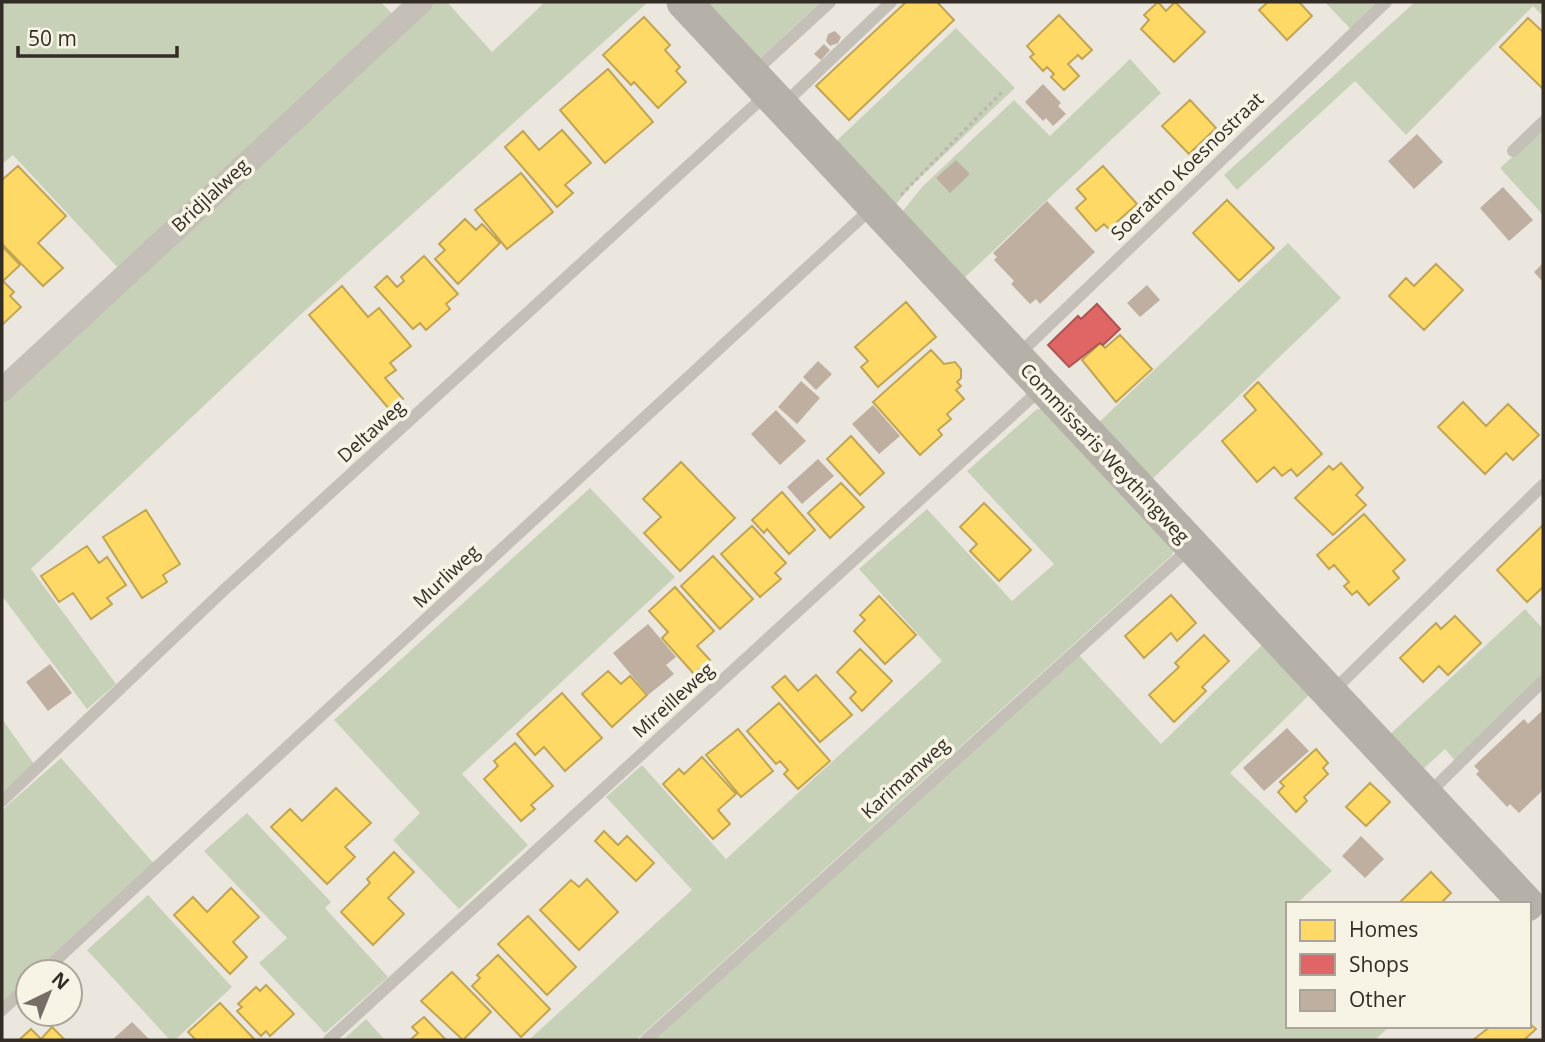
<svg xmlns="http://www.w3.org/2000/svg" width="1545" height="1042" font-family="'Open Sans',sans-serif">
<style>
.green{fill:#c7d1b8}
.homes{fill:#ffd966;stroke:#c2a553;stroke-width:2}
.shops{fill:#e06666;stroke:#ac5553;stroke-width:2}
.building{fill:#beafa0}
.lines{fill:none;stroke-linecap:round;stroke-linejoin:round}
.path{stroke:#bdb8b0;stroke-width:3.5;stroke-dasharray:3.5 3.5;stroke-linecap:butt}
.lane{stroke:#c4c0b7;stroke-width:12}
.street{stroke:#c4c0b7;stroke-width:24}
.secondary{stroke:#b5b0a8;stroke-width:35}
.labels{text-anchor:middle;stroke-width:7;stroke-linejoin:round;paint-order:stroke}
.street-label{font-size:19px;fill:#342d26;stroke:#f8f4e5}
</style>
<rect width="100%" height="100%" fill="#ebe7de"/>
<!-- green -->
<path class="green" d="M2 2H381L395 17 120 270 13 155 2 164Z
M432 2H447L492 52 545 2H648L299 316 31 569 116 684 87 709 2 596V399Z
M701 2H821L758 60Z
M1325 2H1394L1357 36Z
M1415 2H1543V16L1533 6 1406 135 1355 81 1237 190 1224 175Z
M956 28 1015 88 911 186 892 209 832 145Z
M1130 59 1161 93 961 281 902 212 922 187 1014 100 1050 136Z
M1543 129V215L1500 168Z
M1288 243 1341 298 1148 483 1095 426Z
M1037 409H1044L1175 545 1172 555 636 1040H529L692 890 606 797 642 765 726 859 942 661 859 569 927 509 1012 601 1054 564 967 471Z
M590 488 675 577 462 774 528 845 459 909 393 840 420 813 334 720Z
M1525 609 1543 629V687L1459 765 1445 749 1420 772 1387 737Z
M1266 641 1314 690 1230 773 1332 871 1296 904H1288V1026H1390L1375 1040H653L1077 653 1161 744Z
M2 719 34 764 2 792Z
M61 758 157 867 41 972H28V984L2 1007V810Z
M247 813 331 902 325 908 388 977 325 1033 259 963 287 938 204 851Z
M148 895 232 987 175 1040H170L87 950Z
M366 1019 385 1040H343Z"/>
<!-- homes -->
<path class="homes" d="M906 2H937L954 20 849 120 816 86Z
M1158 2 1166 11 1175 2 1205 32 1174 62 1141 29 1149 20 1144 15Z
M1268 2H1299L1312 16 1287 40 1259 10Z
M1059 15 1092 50 1082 59 1078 55 1068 64 1079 76 1064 90 1051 77 1054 74 1047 67 1043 71 1030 57 1034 54 1027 46Z
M644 17 670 45 665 50 680 67 676 71 686 82 658 108 634 82 631 85 603 55Z
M1528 18 1543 32V89L1500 47Z
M608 69 653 122 605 163 560 110Z
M1190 100 1216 128 1189 154 1162 126Z
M562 130 591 163 565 185 573 193 557 207 505 147 523 131 539 150Z
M18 166 66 216 38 243 63 268 43 286 2 244V180Z
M1103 166 1137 204 1109 229 1104 224 1096 231 1076 208 1086 199 1077 189Z
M521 173 553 212 507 249 475 210Z
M1227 200 1274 248 1239 281 1193 233Z
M465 219 476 230 482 224 500 243 458 284 435 259 445 250 439 244Z
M2 246 20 265 3 281 14 292 10 296 21 307 2 325Z
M424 256 458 294 446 304 450 309 426 330 420 323 413 329 375 287 387 276 397 287 404 281 401 277Z
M1436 264 1463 290 1424 330 1389 296 1406 278 1414 286Z
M342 286 368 317 379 308 411 346 390 363 396 370 385 378 403 399 390 410 309 315Z
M906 302 936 337 878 387 861 367 868 361 855 347Z
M1120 335 1152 369 1116 402 1082 360 1100 343 1105 348Z
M931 350 944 364 955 362 961 369V378L957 382 961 386 956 390 964 399 947 414 951 419 938 430 942 435 920 455 873 402Z
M1258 382 1322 454 1297 476 1291 469 1282 476 1274 467 1257 482 1222 441 1256 410 1244 396Z
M1463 402 1486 426 1508 404 1539 435 1513 460 1506 453 1485 474 1438 427Z
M851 436 884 473 860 495 827 459Z
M681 462 735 518 680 571 644 533 661 517 643 499Z
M1341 463 1363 488 1356 495 1366 505 1333 535 1295 498 1329 466 1333 470Z
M841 483 864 507 830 538 808 513Z
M782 492 815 530 789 554 767 529 764 533 752 520Z
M984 503 1031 550 999 581 970 551 977 544 960 527Z
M146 510 180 564 163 575 167 582 142 598 103 537Z
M1364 514 1405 560 1393 571 1399 578 1369 605 1357 591 1352 595 1344 586 1349 582 1334 565 1329 569 1317 555Z
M1543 525V587L1527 602 1497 570Z
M752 526 786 563 775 573 781 579 760 597 721 554Z
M87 546 99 563 107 557 126 585 107 598 112 604 91 619 73 593 59 602 41 576Z
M713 556 753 599 720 629 681 586Z
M675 587 714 631 697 646 710 660 694 674 662 638 668 632 649 611Z
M1171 595 1196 623 1177 641 1171 633 1144 658 1125 636Z
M879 596 916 635 885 664 854 631 865 620 860 615Z
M1455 616 1481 643 1448 675 1439 666 1423 682 1400 658 1436 623 1441 629Z
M1204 635 1229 661 1202 687 1206 691 1174 722 1149 695 1179 667 1175 663Z
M860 649 892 681 862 711 850 698 856 692 837 672Z
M608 671 621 684 630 676 647 695 612 727 582 694Z
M816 675 852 715 820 742 772 687 785 676 798 691Z
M562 693 602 738 565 771 544 747 535 755 517 734Z
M779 703 830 761 798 789 784 774 788 770 780 761 776 764 747 731Z
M738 729 773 771 741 797 706 755Z
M515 743 553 786 531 805 535 809 521 821 484 779 498 766 494 761Z
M1316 749 1328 763 1323 768 1328 774 1304 797 1307 801 1296 812 1278 792 1284 786 1280 782Z
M702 757 736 794 718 810 730 824 713 839 663 784 679 769 684 774Z
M1370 783 1390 802 1366 826 1346 807Z
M336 788 371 823 345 847 355 857 327 884 271 827 290 809 302 821Z
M604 831 618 845 627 836 654 863 636 881 595 841Z
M394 852 414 872 388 898 404 914 373 945 341 912 370 883 367 879Z
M1431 872 1451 893 1440 904H1398Z
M587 879 618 912 579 950 540 910 571 880 579 887Z
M231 888 259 917 233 942 247 957 230 974 174 915 193 897 207 912Z
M528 916 576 967 547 995 498 944Z
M498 955 550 1009 521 1037 472 986 480 978 477 975Z
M452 972 491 1012 463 1040 421 1001Z
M266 985 294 1014 270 1036 266 1031 261 1036 237 1011 242 1007 238 1004 256 987 260 991Z
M220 1003 255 1040H196L188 1032Z
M424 1017 446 1040H410L418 1033 412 1027Z
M1529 1023 1536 1029 1524 1040H1473L1491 1026H1529Z
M52 1027 65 1040H19L31 1029 41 1039Z"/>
<!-- shops -->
<path class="shops" d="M1097 304 1120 329 1103 345 1100 343 1069 367 1048 345 1078 316 1081 319Z"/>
<!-- building -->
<path class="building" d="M835 31 841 37 838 43 830 46 826 41 828 34Z
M824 44 830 50 821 60 814 54Z
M1043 84 1061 103 1058 106 1066 114 1053 126 1046 118 1043 121 1025 102Z
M1417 134 1443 162 1414 189 1388 161Z
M956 160 970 174 950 193 936 178Z
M1503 187 1533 220 1509 241 1480 208Z
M1047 201 1095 252 1040 304 1036 299 1030 304 1011 284 1014 281 994 260 997 257 993 253Z
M1543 263V282L1534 272Z
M1147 285 1160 300 1140 317 1127 303Z
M818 361 832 374 816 390 803 377Z
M801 381 820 398 797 424 778 407Z
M873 405 900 436 879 454 852 424Z
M776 410 806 441 780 465 751 434Z
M818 459 834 476 802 504 787 487Z
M648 624 676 657 666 665 674 674 648 695 613 653Z
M50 664 72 693 48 711 26 682Z
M1543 710V790L1519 813 1510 804 1507 807 1476 774 1479 771 1474 766 1524 719 1528 724Z
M1287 728 1309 751 1264 791 1243 768Z
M1361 836 1384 859 1365 878 1342 856Z
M132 1022 150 1040H112Z"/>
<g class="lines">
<!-- path -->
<path class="path" d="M901 195 1002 92"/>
<!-- lane -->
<path class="lane" d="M754 72 830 2
M784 104 891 2
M1513 151 1543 122
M1018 355 1386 2
M1331 693 1543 485
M1427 795 1543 681
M2 801 224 590 768 93
M43 972 874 206
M2 1010 28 986
M329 1040 1043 387
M646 1040 1192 546"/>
<!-- street -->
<path class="street" d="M2 390 421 2"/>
<!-- secondary -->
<path class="secondary" d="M684 2 1527 904"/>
</g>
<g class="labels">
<!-- street labels -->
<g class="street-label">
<text transform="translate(1187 166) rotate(-44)" y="7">Soeratno Koesnostraat</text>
<text transform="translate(210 195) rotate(-43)" y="7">Bridjlalweg</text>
<text transform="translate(371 431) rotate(-42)" y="7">Deltaweg</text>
<text transform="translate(1105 453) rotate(47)" y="7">Commissaris Weythingweg</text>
<text transform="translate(446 576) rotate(-43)" y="7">Murliweg</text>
<text transform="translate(673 700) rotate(-42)" y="7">Mireilleweg</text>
<text transform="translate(905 778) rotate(-42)" y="7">Karimanweg</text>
</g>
</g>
<!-- border -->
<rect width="1545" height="1042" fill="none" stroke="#342d26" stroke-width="7"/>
<!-- legend -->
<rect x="1286" y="902" width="245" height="126" fill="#f8f4e5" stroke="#aaa499" stroke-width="2"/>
<rect x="1300" y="920" width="35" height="21" fill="#ffd966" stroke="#aaa499" stroke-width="2"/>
<text x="1349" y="937" font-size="21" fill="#342d26">Homes</text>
<rect x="1300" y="954" width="35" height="21" fill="#e06666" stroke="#aaa499" stroke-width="2"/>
<text x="1349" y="972" font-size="21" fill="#342d26">Shops</text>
<rect x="1300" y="990" width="35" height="21" fill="#beafa0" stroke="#aaa499" stroke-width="2"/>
<text x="1349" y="1007" font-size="21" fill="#342d26">Other</text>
<!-- north arrow -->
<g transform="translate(49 993) rotate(43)"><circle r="33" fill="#f8f4e5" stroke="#aaa499" stroke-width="2"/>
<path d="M0-5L12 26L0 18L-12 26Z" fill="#746e66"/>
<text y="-10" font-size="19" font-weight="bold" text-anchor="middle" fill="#342d26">N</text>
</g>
<!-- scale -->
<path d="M18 46v10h159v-10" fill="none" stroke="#342d26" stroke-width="3.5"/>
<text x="28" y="46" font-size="21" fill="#342d26" stroke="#f8f4e5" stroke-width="5" paint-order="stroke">50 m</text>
</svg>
